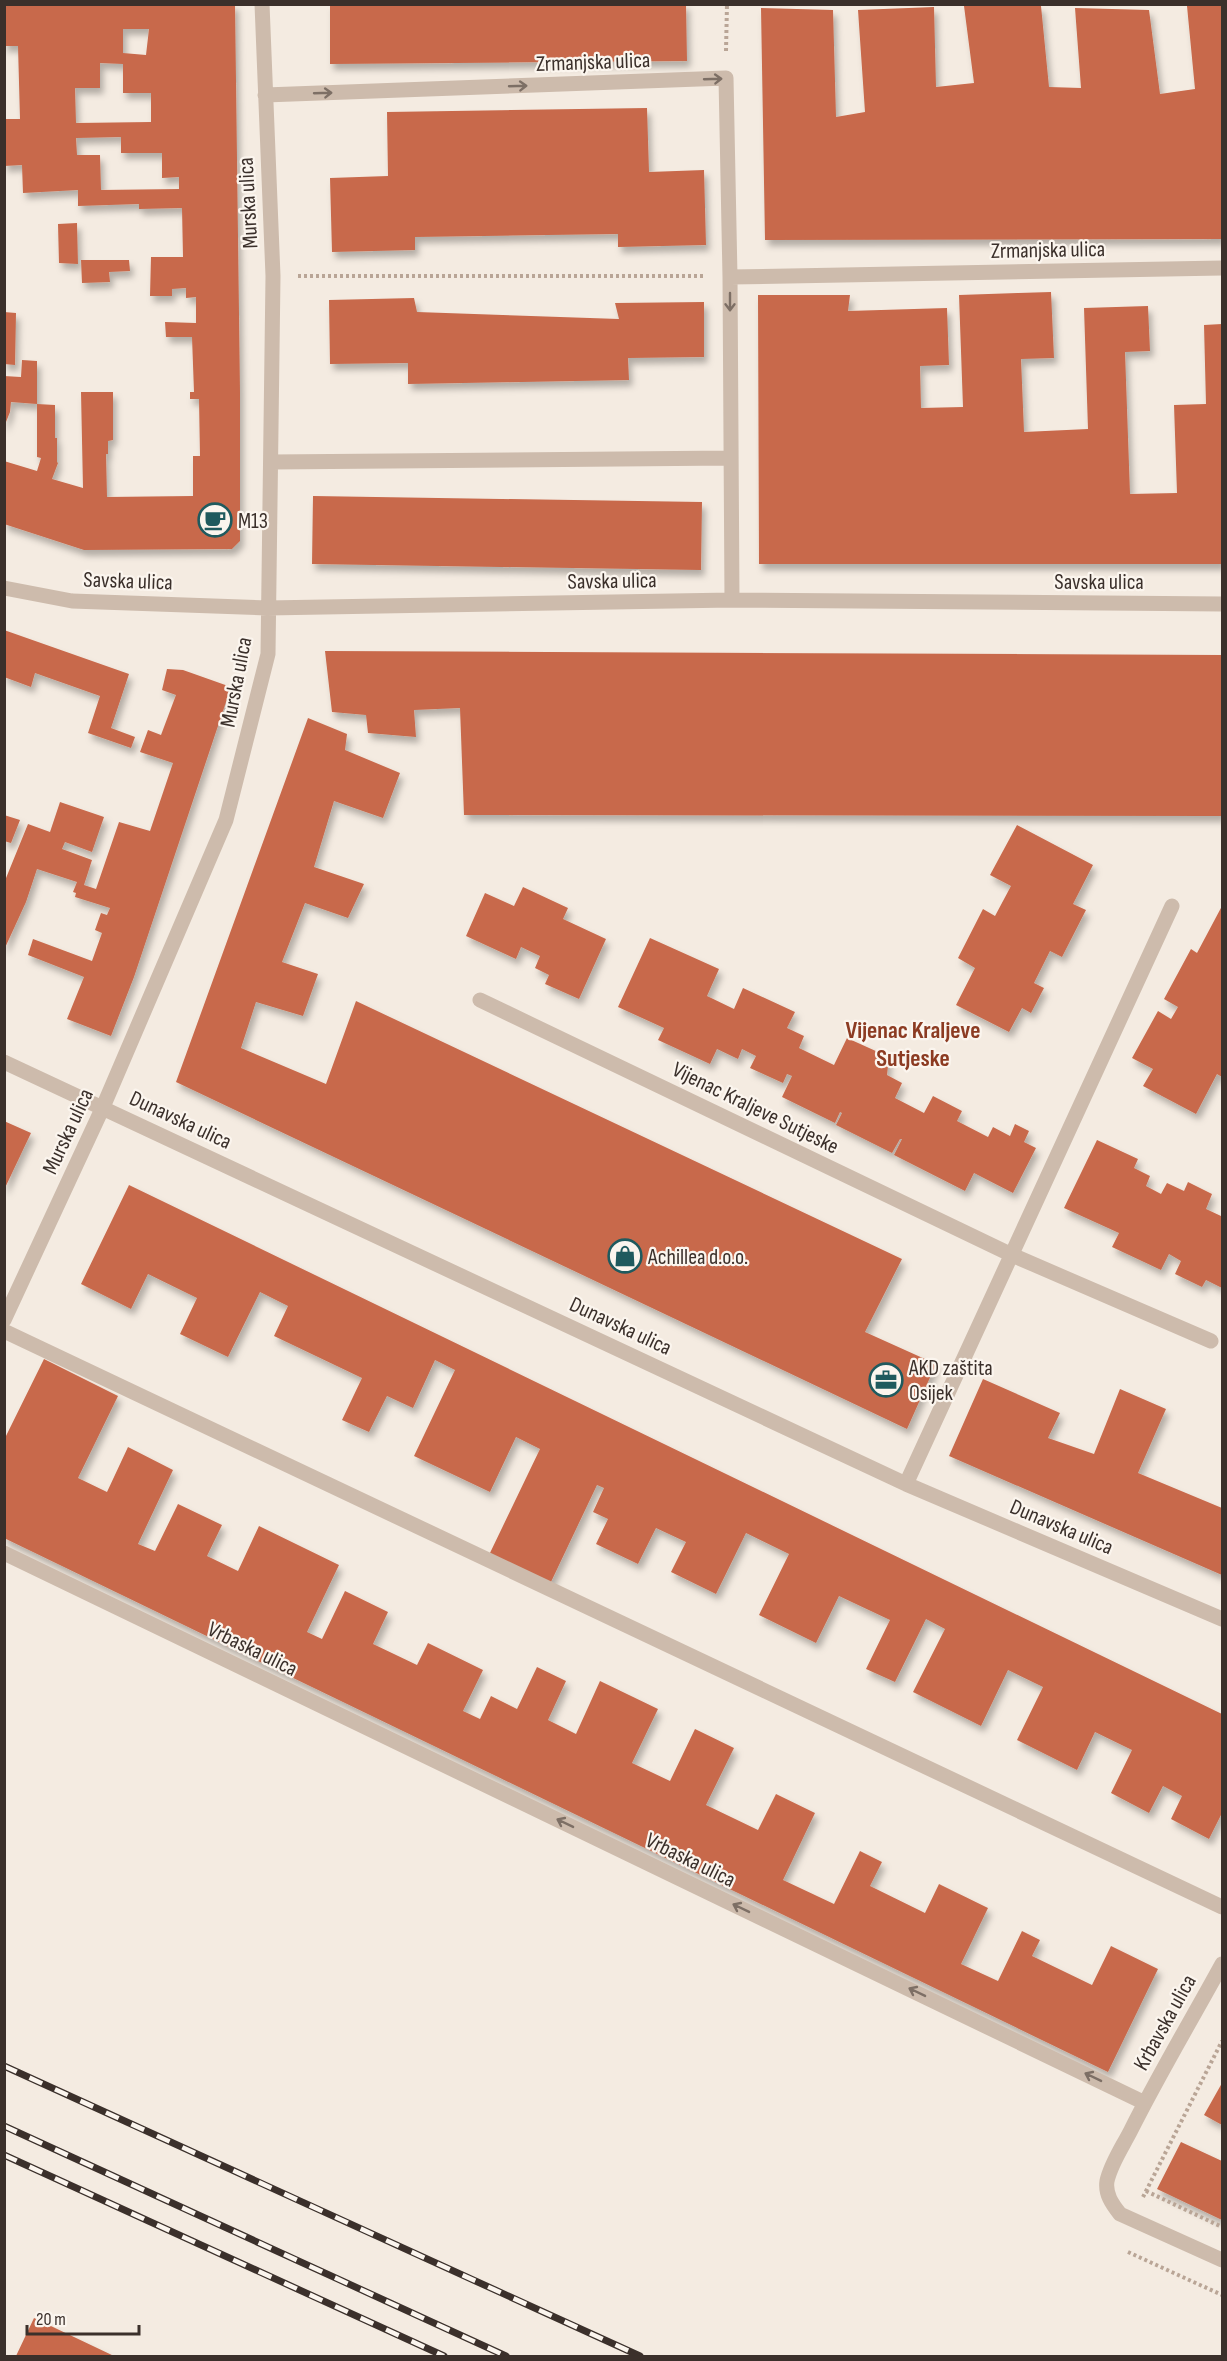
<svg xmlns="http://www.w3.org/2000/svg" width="1227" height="2361" font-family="'Sofia Sans Condensed',sans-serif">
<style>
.building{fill:#c8694b;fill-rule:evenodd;filter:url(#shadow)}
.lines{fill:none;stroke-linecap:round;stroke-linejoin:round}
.path{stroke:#b9a596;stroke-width:4;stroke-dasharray:3 3;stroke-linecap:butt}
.minor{stroke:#cdbbac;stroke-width:15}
.rail-casing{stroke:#3b302b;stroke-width:7}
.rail{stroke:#fbf5ee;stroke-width:4.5;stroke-dasharray:14;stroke-linecap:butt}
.oneway{stroke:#7d6f65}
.labels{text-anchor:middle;stroke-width:4.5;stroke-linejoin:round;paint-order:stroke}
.street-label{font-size:22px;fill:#3b302b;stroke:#fbf5ee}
.poi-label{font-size:22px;fill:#3b302b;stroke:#fbf5ee;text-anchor:start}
.neighbourhood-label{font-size:24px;font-weight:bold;fill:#8c3b22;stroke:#fbf5ee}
</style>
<defs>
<filter id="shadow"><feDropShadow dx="3.5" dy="6" stdDeviation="3" flood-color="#0004"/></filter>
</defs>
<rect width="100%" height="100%" fill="#f4ebe1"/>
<!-- building -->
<path class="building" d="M4 4H235L240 392V541L232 549 84 550 4 524V461L37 471 41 458 37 457V404L55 405V438H57V462L58 463 52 479 83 488 81 392H113V440L108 441V454H106L107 497 193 496V456H200L199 399H190V392H194L192 337H166L165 322 196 323V297L186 298V288L172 289V296H150L151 257H183L182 208 139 209V204L78 206V190L23 193 22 165 4 166V119H20L18 46H4ZM123 29H149L146 55 123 53ZM100 63 123 64V93H151V122L76 123 75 88H100ZM121 137V153H162V178L179 177V189L101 190 100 155H77L76 138Z
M330 4H686L687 61 330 64Z
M1222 4V239L765 240 761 8 833 10 836 117 865 112 858 10 934 7 936 87 974 83 964 6H1041L1049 87 1081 88 1075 8 1149 10 1160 94 1195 89 1187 6Z
M647 108 649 172 704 170 706 245 618 247V234L415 237V250L332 252 330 178 388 176 387 112Z
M77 223 78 264 59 263 58 224Z
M81 260H129L130 271 109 272 110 282 82 283Z
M1051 292 1054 358 1021 359 1024 432 1088 429 1084 308 1148 306 1150 351 1125 352 1130 494 1177 493 1174 405 1206 404 1204 325 1222 324V564H759L758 295H850L848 311 947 308 949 365 920 366 921 408 963 407 959 295Z
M414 298 417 312 619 319 615 303 704 302V357L628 358 629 380 408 384V363L330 364 329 300Z
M4 312 16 313 15 365 4 364Z
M22 360 37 361V404L11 402 10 412 4 427V376L21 377Z
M313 496 702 502 701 570 312 564Z
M4 630 129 674 111 728 135 737 131 748 88 733 100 696 35 673 31 687 4 677Z
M325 651 1222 655V816L464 815 460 708 414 710 416 737 368 733 366 715 332 712Z
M167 669 183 670 231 687 134 977 111 1036 67 1019 84 977 28 955 33 939 92 961 102 933 95 930 101 913 107 915 110 908 75 897 76 893 73 892 77 882 37 869 26 902 4 950V883L28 824 50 832 60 802 104 817 92 852 65 842 62 849 92 860 84 885 96 889 119 822 150 831 173 763 140 752 148 730 161 735 176 695 162 690Z
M308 718 347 734 345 750 400 773 383 818 334 801 314 867 364 884 348 918 305 903 282 962 318 974 303 1016 256 1002 241 1048 326 1084 356 1001 902 1259 865 1332 936 1364 907 1429 176 1082Z
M4 815 20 820 11 843 4 841Z
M1017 825 1093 865 1073 904 1086 910 1062 957 1050 951 1034 983 1044 988 1031 1013 1022 1008 1009 1032 956 1005 975 968 958 958 983 909 995 916 1011 886 990 875Z
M523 887 568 908 563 919 606 939 579 999 545 984 549 975 535 968 540 956 521 947 516 959 466 936 485 893 514 906Z
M1222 906V1077L1217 1074 1196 1114 1143 1086 1153 1069 1132 1058 1158 1011 1171 1019 1178 1007 1164 999 1191 949 1197 953Z
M650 938 719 969 707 996 734 1009 743 988 795 1012 787 1028 804 1036 799 1048 834 1065 847 1038 889 1057 887 1075 902 1083 895 1098 924 1113 933 1096 962 1111 957 1121 988 1137 993 1127 1010 1136 1015 1124 1029 1131 1024 1142 1036 1148 1013 1193 974 1173 965 1191 894 1155 902 1139H900L892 1153 836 1125 842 1113 840 1112 835 1123 782 1097 792 1076 787 1074 783 1083 750 1068 756 1056 742 1049 738 1059 717 1049 710 1064 658 1040 664 1028 618 1007Z
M4 1121 31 1133 4 1190Z
M1097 1140 1138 1159 1134 1168 1150 1176 1146 1186 1161 1194 1167 1183 1184 1191 1188 1182 1212 1194 1206 1209 1221 1216 1222 1213V1288L1206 1280 1202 1287 1175 1274 1181 1261 1169 1254 1161 1270 1112 1247 1119 1233 1064 1208Z
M129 1185 1222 1714V1813L1209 1839 1171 1819 1182 1796 1163 1786 1149 1813 1111 1793 1132 1750 1095 1732 1077 1770 1017 1740 1043 1687 1008 1670 981 1726 913 1692 945 1629 926 1619 895 1682 866 1669 890 1620 839 1596 816 1643 759 1615 789 1554 746 1533 716 1594 671 1572 686 1542 656 1528 638 1564 596 1544 608 1519 593 1512 604 1488 597 1485 550 1584 489 1555 540 1449 516 1437 490 1492 414 1456 455 1370 435 1360 413 1408 387 1396 369 1432 342 1420 362 1378 274 1336 288 1306 260 1292 228 1357 180 1334 197 1298 148 1274 131 1309 81 1284Z
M44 1359 118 1396 78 1478 107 1492 128 1447 173 1470 138 1544 155 1551 178 1504 222 1525 207 1556 238 1571 259 1526 339 1565 307 1632 322 1639 345 1591 388 1612 373 1644 417 1665 428 1643 483 1670 463 1711 480 1719 491 1696 517 1709 537 1667 566 1681 548 1720 576 1734 600 1681 658 1709 632 1763 670 1781 695 1729 734 1748 706 1805 758 1830 776 1794 815 1813 783 1880 834 1904 860 1851 882 1862 870 1886 925 1913 939 1884 988 1908 961 1964 998 1981 1022 1931 1040 1940 1032 1956 1092 1985 1111 1946 1158 1969 1108 2072 4 1538V1440Z
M983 1379 1060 1413 1048 1438 1094 1454 1120 1389 1166 1409 1138 1473 1222 1508V1575L949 1456Z
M1222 2083V2125L1204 2115Z
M1181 2142 1222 2161V2220L1157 2189Z
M34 2318 114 2356H16Z"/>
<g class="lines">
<!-- path -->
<path class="path" d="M726 51 727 4
M298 276H704
M1146 2191 1222 2227
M1143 2197 1222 2041
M1128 2252 1222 2295"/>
<!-- minor -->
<path class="minor" d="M265 95 726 78 730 277 732 600
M730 277 1222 268
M271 462 731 458
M4 588 72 601 267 608 732 600 1222 604
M480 1000 1012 1255 1211 1341
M4 1062 906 1484 1222 1619
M4 1320 103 1107 226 820 268 654 273 276 262 4
M4 1331 1222 1907
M906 1484 1172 906
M4 1553 1145 2103
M1222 1964C1192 2019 1159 2074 1131 2130 1123 2146 1111 2163 1107 2181 1105 2194 1112 2204 1120 2214L1222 2260"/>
<!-- rail casing -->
<g class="rail-casing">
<path id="rail" d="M4 2066 640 2356
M4 2126 506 2356
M4 2155 444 2356"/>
</g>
<!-- rail -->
<use href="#rail" class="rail"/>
</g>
<!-- one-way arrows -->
<defs><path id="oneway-shaft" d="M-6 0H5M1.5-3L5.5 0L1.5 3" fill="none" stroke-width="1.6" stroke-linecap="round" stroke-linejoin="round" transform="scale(1.5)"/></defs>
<g class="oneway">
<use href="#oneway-shaft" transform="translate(713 79) rotate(-2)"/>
<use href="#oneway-shaft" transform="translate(518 86) rotate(-2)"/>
<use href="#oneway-shaft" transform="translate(323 93) rotate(-2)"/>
<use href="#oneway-shaft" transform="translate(730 302) rotate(90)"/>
<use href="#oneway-shaft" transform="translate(565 1823) rotate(-154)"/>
<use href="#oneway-shaft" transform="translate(741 1908) rotate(-154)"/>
<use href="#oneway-shaft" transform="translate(917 1992) rotate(-154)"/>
<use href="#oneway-shaft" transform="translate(1093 2077) rotate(-154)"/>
</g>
<!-- icons -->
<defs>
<g id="cafe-ring" transform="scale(1.725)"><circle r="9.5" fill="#fbf5ee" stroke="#1f5a5e" stroke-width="1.5"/><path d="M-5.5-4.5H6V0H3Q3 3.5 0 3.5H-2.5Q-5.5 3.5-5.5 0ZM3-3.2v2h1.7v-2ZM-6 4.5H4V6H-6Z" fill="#1f5a5e"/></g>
<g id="shop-ring" transform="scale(1.725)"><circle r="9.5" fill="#fbf5ee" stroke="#1f5a5e" stroke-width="1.5"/><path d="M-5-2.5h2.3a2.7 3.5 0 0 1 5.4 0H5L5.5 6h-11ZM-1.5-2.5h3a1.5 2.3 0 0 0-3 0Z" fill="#1f5a5e"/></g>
<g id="office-ring" transform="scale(1.725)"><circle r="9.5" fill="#fbf5ee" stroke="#1f5a5e" stroke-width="1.5"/><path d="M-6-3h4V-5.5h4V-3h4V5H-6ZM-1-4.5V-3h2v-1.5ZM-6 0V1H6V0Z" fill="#1f5a5e"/></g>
</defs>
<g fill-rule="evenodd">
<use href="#cafe-ring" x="215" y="520"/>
<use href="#shop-ring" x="625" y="1256"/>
<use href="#office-ring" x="886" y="1380"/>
</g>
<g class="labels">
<!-- street labels -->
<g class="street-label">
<text transform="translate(593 61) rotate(-2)" y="8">Zrmanjska ulica</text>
<text transform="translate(247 203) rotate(-93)" y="8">Murska ulica</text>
<text transform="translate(1048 249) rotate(-1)" y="8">Zrmanjska ulica</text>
<text transform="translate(128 580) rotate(2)" y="8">Savska ulica</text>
<text transform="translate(612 580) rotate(-1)" y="8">Savska ulica</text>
<text x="1099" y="589">Savska ulica</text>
<text transform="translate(235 682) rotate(-79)" y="8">Murska ulica</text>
<text transform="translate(756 1107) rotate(26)" y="8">Vijenac Kraljeve Sutjeske</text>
<text transform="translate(181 1119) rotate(25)" y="8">Dunavska ulica</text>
<text transform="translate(67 1131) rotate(-65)" y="8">Murska ulica</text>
<text transform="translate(621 1325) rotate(25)" y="8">Dunavska ulica</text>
<text transform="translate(1062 1526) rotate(23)" y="8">Dunavska ulica</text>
<text transform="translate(253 1648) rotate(26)" y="8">Vrbaska ulica</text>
<text transform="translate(691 1859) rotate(26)" y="8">Vrbaska ulica</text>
<text transform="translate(1164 2022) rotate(-61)" y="8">Krbavska ulica</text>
</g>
<!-- poi labels -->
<g class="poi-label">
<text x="238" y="528">M13</text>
<text x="648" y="1264">Achillea d.o.o.</text>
<text x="909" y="1375">AKD zaštita<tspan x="909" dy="25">Osijek</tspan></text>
</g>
<!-- neighbourhood labels -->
<g class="neighbourhood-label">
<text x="913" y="1038">Vijenac Kraljeve<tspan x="913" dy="28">Sutjeske</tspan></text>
</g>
</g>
<!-- border -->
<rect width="1227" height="2361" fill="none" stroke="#3b302b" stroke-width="12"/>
<!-- scale -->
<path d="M27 2325v9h112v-9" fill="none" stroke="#3b302b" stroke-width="3"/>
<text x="36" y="2325" font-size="18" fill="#3b302b" stroke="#fbf5ee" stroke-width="4.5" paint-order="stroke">20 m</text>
</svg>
